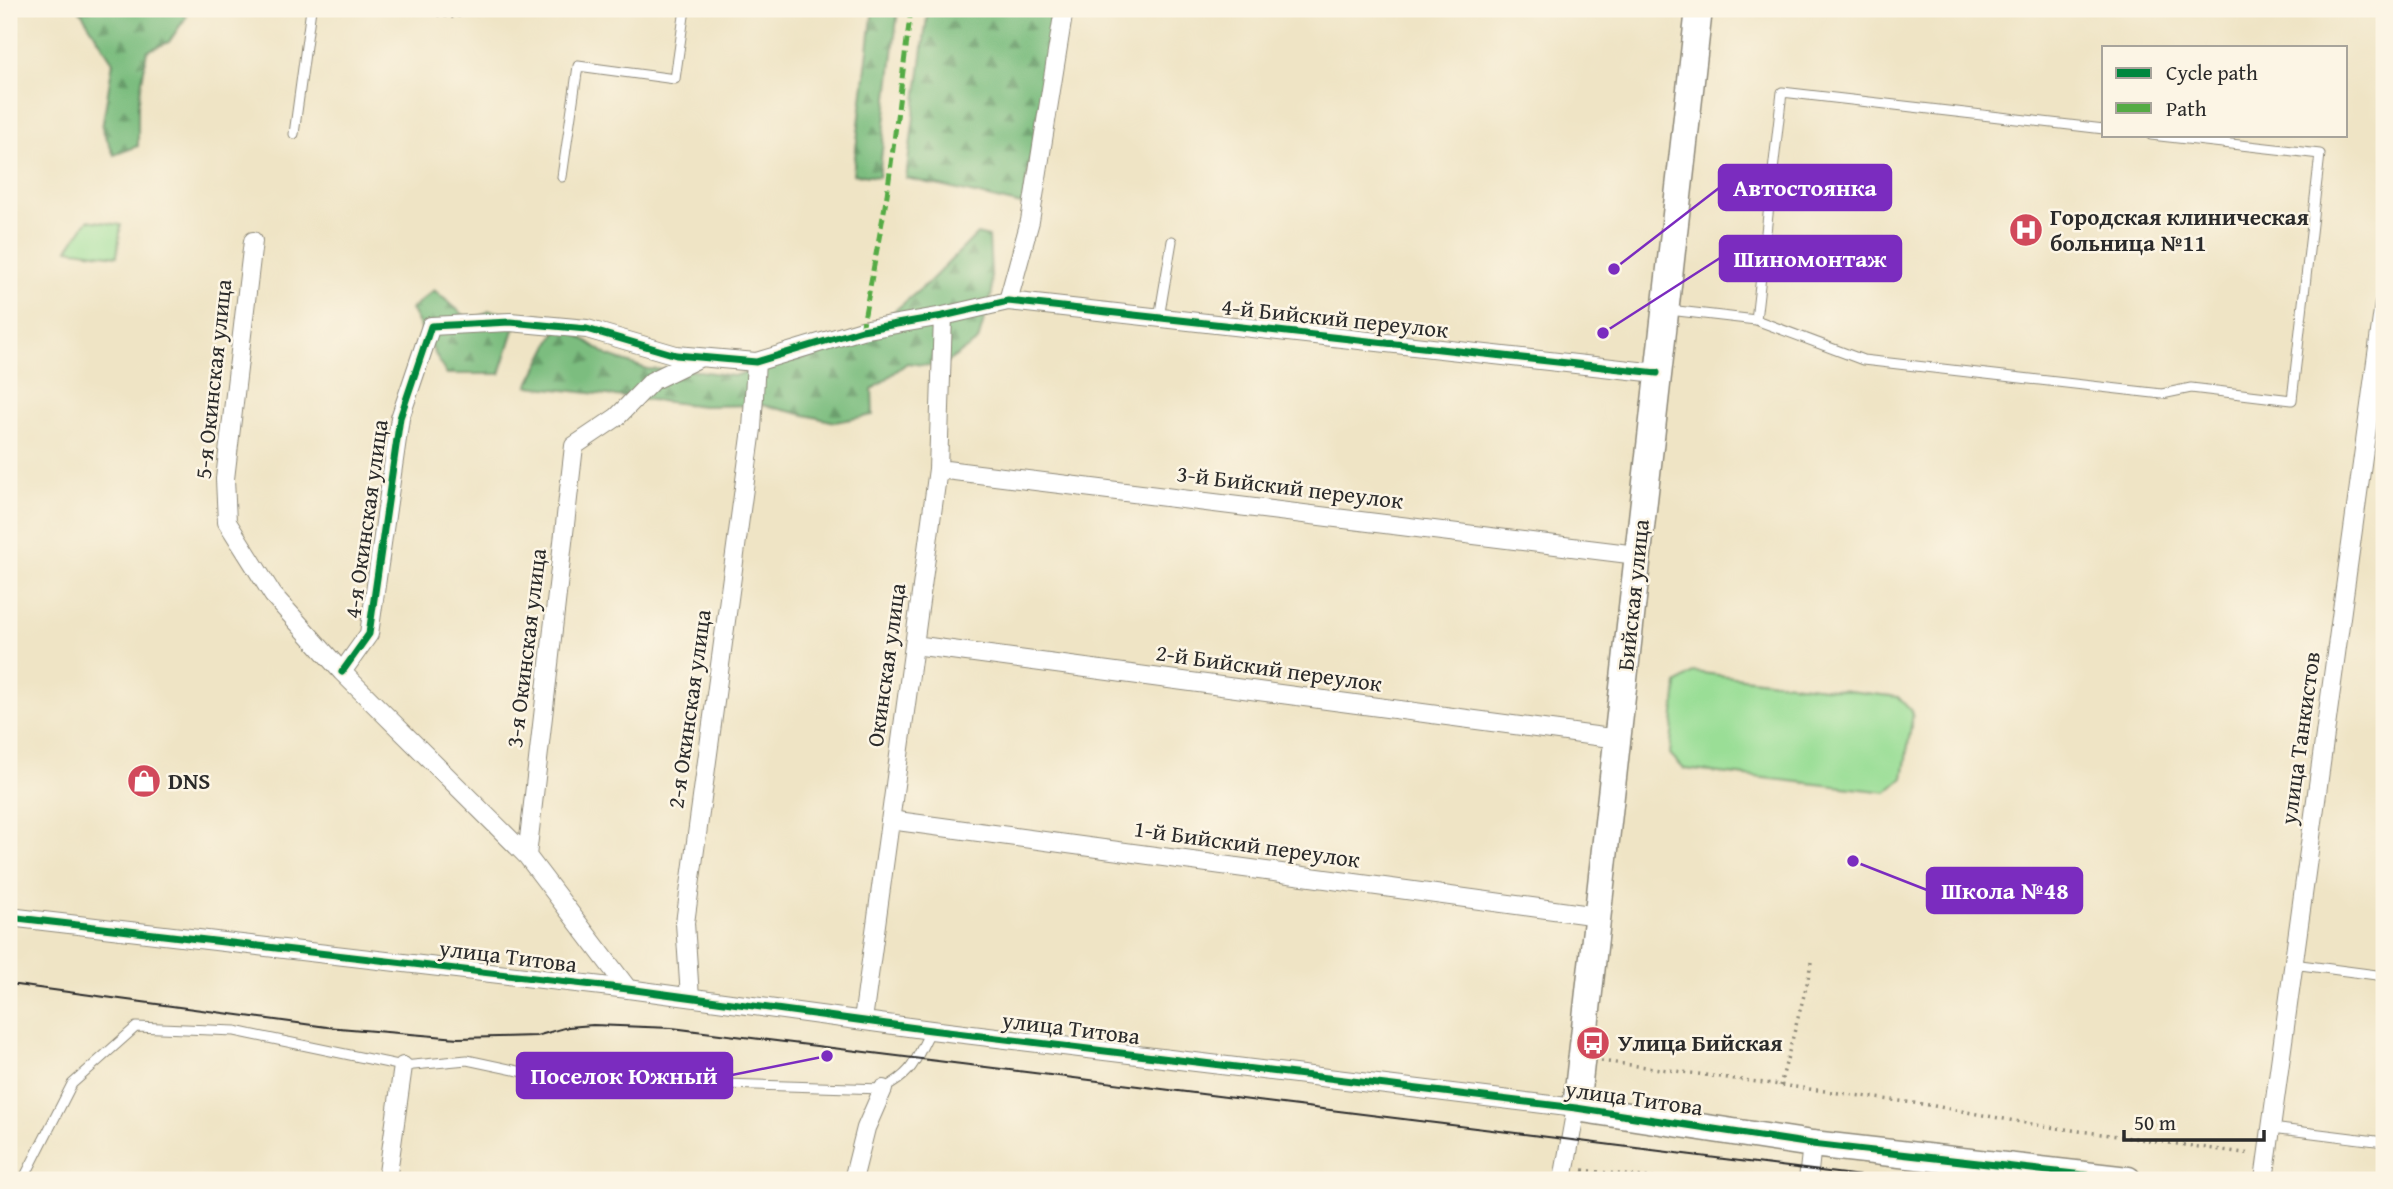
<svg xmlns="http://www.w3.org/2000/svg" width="2393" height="1189" font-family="'Gentium Book Plus',serif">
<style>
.forest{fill:url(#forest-firs);stroke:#537455;stroke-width:2}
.green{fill:#9ade96;stroke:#628460;stroke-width:2}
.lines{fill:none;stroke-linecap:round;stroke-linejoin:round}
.lane-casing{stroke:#8d8878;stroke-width:11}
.street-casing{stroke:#8d8878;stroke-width:20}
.secondary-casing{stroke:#8d8878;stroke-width:29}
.path{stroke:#8d8878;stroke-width:3.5;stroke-dasharray:2 5;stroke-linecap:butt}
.lane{stroke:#fff;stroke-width:9}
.street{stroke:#fff;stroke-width:18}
.secondary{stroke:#fff;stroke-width:26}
.tram{stroke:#2b2b2b;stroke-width:2}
.quiet{stroke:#54ab44;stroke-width:5;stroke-dasharray:10 5;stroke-linecap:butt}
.cycleway-casing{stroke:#fcf5e5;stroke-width:11}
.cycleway{stroke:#00873e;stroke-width:7}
.labels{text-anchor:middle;stroke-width:5;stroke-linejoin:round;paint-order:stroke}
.poi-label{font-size:23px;font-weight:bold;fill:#2b2b2b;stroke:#fcf5e5;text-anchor:start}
.street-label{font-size:23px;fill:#2b2b2b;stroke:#fcf5e5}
.leader{fill:none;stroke:#7b2cbf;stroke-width:2.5}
.callout-dot{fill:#7b2cbf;stroke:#fcf5e5;stroke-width:2.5}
.callout{fill:#7b2cbf;stroke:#7b2cbf;stroke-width:2.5}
.callout-label{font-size:24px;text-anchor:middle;font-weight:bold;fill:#fff}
</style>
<defs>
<pattern id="forest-firs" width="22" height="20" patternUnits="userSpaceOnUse" patternTransform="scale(1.75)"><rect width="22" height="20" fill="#7bbd7f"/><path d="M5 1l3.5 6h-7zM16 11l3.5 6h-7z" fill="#659a68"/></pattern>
</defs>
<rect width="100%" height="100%" fill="#fcf5e5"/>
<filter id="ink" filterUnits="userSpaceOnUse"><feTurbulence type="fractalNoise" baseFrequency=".0143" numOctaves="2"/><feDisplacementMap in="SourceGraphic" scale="14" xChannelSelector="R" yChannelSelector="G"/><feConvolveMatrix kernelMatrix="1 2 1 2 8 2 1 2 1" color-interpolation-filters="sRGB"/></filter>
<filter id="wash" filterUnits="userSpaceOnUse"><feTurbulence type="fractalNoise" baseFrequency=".00686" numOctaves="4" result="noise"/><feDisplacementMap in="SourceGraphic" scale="28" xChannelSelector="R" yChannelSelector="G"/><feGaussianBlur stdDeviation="1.57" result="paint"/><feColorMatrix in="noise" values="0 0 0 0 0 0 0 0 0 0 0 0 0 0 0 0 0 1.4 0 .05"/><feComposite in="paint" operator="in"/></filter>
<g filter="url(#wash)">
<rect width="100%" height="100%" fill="#efe4c5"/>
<!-- forest -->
<path class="forest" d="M79 9H172L187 16 169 42 147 51 138 105V146L114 155 102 128 113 62Z
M873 9H898L879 177 853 174Z
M928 9H1053L1048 61 1022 205 906 178Z
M977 234 989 237 992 293 978 341 940 367 907 363 872 390 873 415 835 422 762 405 703 406 528 386 560 323 609 356 647 369 700 371 733 376 813 356 866 335 930 281Z
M434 290 472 322 489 311 519 314 500 374H446L411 309Z"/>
<!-- green -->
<path class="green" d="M88 220 121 225 117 256 68 249Z
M1694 672 1898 697 1913 713 1903 778 1887 792 1684 769 1670 754 1677 684Z"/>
</g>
<g filter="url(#ink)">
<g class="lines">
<!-- lane casing -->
<g class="lane-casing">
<path id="lane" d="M294 134 311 9
M562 177 578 66 675 79 685 9
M1669 310 1756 320 1863 360 2162 394 2191 388 2292 400 2320 154 2151 135
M1159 318 1172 241
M1756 320 1782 92 2104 129
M2293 964 2384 976
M2272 1128 2384 1142
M23 1180 72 1084 136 1027 235 1031 403 1066 467 1060 599 1088 663 1082 883 1089C916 1071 914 1061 931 1030"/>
</g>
<!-- street casing -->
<g class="street-casing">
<path id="street" d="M253 241 225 479 227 522 273 595 342 672 527 856 628 989
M1008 301 1030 221 1064 9
M938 469 1637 555
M914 645 1618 739
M342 672 369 634 400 418 431 326 510 322 587 329 676 355 756 362 862 330 943 316 1008 301 1657 373
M890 820 1598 916
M527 856 574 446 617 417 652 381 699 358
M9 917 628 989 931 1030 1576 1108 1563 1180
M690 997 685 923 752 429 756 362
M863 1020 938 469 943 316
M387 1180 403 1066
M853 1180 866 1128 883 1089
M1808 1180 1812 1144
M2264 1180 2384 303"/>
</g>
<!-- secondary casing -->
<g class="secondary-casing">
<path id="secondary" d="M1699 9 1576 1108 1812 1144 2128 1180"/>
</g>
<!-- path -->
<path class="path" d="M396 9 458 18 460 9
M1601 1061 1929 1105 2042 1126 2252 1154
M1780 1086 1808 980 1811 962
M1583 1170 1668 1180"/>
<!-- lane -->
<use href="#lane" class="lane"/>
<!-- street -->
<use href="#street" class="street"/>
<!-- secondary -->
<use href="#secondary" class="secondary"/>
<!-- tram -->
<path class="tram" d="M9 984 327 1027 458 1038 536 1036 568 1027 593 1025 672 1028 1893 1180"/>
<!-- quiet -->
<path class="quiet" d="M862 330 887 195 911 9"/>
<!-- cycleway casing -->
<g class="cycleway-casing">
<path id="cycleway" d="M342 672 369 634 400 418 431 326 510 322 587 329 676 355 756 362 862 330 943 316 1008 301 1657 373
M9 917 628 989 931 1030 1576 1108 1812 1144 2128 1180"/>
</g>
<!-- cycleway -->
<use href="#cycleway" class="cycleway"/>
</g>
</g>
<!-- icons -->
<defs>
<g id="hospital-disc" transform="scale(1.75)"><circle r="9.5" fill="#d1495b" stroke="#fcf5e5"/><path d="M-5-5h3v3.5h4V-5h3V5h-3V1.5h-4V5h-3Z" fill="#fff"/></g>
<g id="shop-disc" transform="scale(1.75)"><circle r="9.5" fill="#d1495b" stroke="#fcf5e5"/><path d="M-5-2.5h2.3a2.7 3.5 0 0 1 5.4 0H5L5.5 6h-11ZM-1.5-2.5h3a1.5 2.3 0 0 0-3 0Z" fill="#fff"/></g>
<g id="bus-disc" transform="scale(1.75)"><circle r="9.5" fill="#d1495b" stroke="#fcf5e5"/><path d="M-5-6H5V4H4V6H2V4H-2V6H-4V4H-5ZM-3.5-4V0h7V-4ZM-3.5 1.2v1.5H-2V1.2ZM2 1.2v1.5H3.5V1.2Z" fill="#fff"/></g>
</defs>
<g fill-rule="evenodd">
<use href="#hospital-disc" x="2026" y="230"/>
<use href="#shop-disc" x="144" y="781"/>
<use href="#bus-disc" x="1593" y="1043"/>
</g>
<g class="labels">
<!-- poi labels -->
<g class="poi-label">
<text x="2050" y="225">Городская клиническая<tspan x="2050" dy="26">больница №11</tspan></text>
<text x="168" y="789">DNS</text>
<text x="1618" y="1051">Улица Бийская</text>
</g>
<!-- street labels -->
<g class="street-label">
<text transform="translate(1335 318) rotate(6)" y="8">4-й Бийский переулок</text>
<text transform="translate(213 379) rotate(-84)" y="8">5-я Окинская улица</text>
<text transform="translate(1290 487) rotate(7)" y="8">3-й Бийский переулок</text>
<text transform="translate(366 519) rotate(-82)" y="8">4-я Окинская улица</text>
<text transform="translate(1633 595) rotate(-84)" y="8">Бийская улица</text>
<text transform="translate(526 648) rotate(-83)" y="8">3-я Окинская улица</text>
<text transform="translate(886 665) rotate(-82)" y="8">Окинская улица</text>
<text transform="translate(1269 668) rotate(8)" y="8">2-й Бийский переулок</text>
<text transform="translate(689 709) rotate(-82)" y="8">2-я Окинская улица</text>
<text transform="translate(2300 738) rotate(-82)" y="8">улица Танкистов</text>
<text transform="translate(1247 844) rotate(8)" y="8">1-й Бийский переулок</text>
<text transform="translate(508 956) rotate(7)" y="8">улица Титова</text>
<text transform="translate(1071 1028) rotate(7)" y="8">улица Титова</text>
<text transform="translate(1634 1098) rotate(8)" y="8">улица Титова</text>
</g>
</g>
<!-- callouts -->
<path class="leader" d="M1614 269L1719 188M1603 333L1720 258M1853 861L1927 890M827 1056L732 1075"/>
<g class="callout-dot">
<circle cx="1614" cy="269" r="7"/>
<circle cx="1603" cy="333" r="7"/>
<circle cx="1853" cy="861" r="7"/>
<circle cx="827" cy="1056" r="7"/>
</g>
<g class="callout">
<rect x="1719" y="165" width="172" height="45" rx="7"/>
<rect x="1720" y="236" width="181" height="45" rx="7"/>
<rect x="1927" y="868" width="155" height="45" rx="7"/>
<rect x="517" y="1053" width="215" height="45" rx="7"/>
</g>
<g class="callout-label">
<text x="1805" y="196">Автостоянка</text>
<text x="1810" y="267">Шиномонтаж</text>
<text x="2005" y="899">Школа №48</text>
<text x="624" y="1084">Поселок Южный</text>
</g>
<!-- margin -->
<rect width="2393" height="1189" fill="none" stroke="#fcf5e5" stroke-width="35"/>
<!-- legend -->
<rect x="2102" y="46" width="245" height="91" fill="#fcf5e5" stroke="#a8a49b" stroke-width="2"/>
<rect x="2116" y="68" width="35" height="10" fill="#00873e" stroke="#a8a49b" stroke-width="2"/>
<text x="2166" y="80" font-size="21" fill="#2b2b2b">Cycle path</text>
<rect x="2116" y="103" width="35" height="10" fill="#54ab44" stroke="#a8a49b" stroke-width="2"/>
<text x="2166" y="116" font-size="21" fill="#2b2b2b">Path</text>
<!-- scale -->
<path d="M2124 1130v10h140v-10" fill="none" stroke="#2b2b2b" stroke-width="3.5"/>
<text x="2134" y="1130" font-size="21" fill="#2b2b2b" stroke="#fcf5e5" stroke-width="5" paint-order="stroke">50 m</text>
</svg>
